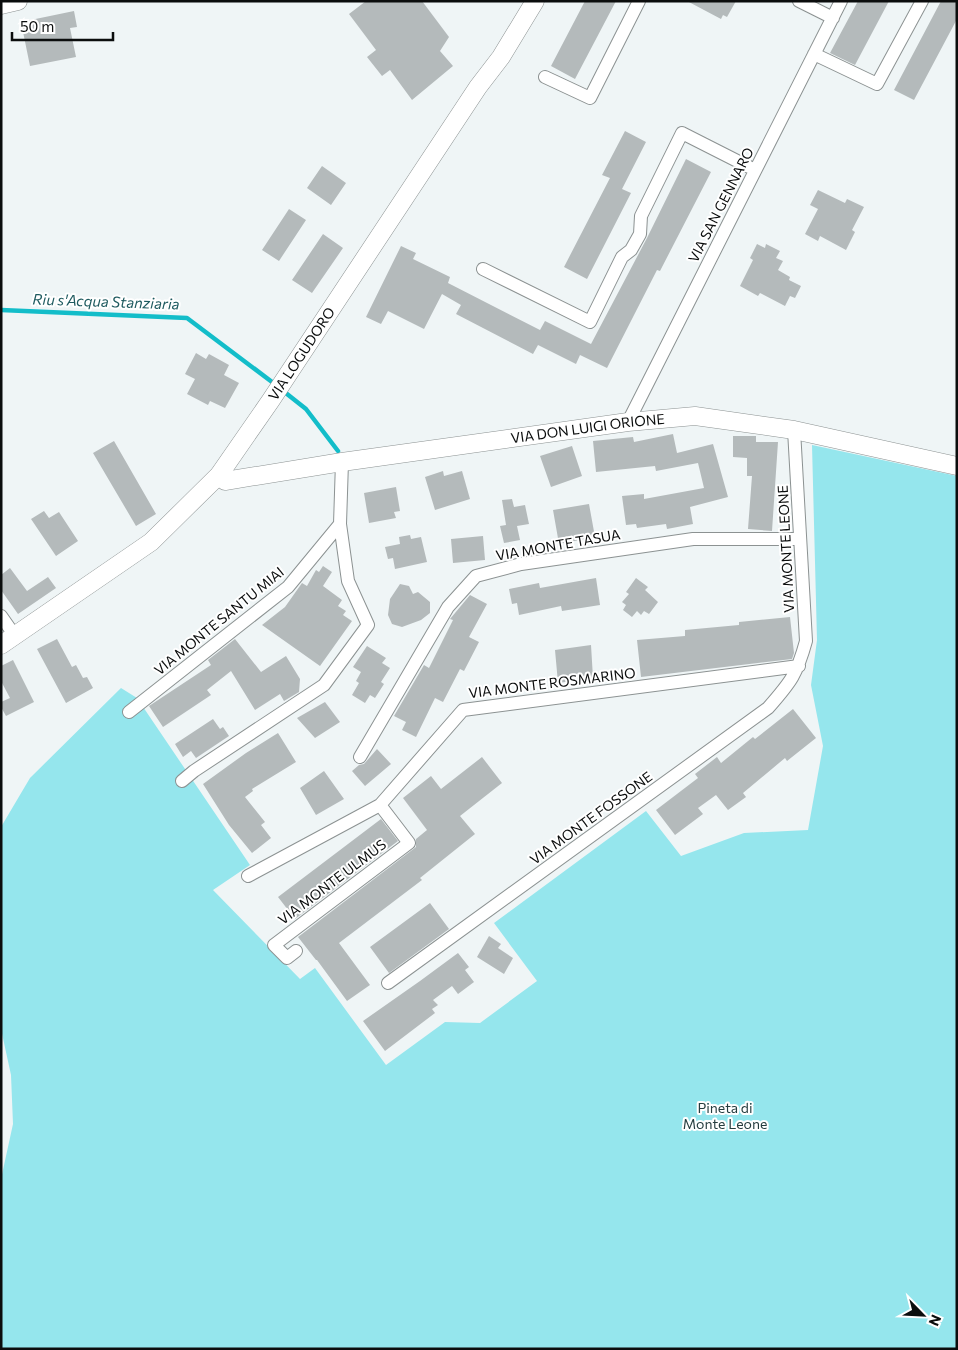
<svg xmlns="http://www.w3.org/2000/svg" width="958" height="1350" font-family="Commissioner,sans-serif">
<style>
.green{fill:#95e6ed}
.lines{fill:none;stroke-linecap:round;stroke-linejoin:round}
.stream{stroke:#13bdc9;stroke-width:4.5}
.building{fill:#b4babb}
.street-casing{stroke:#8c9292;stroke-width:14}
.secondary-casing{stroke:#8c9292;stroke-width:19}
.street{stroke:#fff;stroke-width:12}
.secondary{stroke:#fff;stroke-width:18}
.labels{text-anchor:middle;stroke-width:4;stroke-linejoin:round;paint-order:stroke}
.street-label{font-size:14px;fill:#0b0d0d;stroke:#fff}
.park-label{font-size:14px;fill:#253d3f;stroke:#fff}
.water-label{font-size:15px;font-style:italic;fill:#1e5a5f;stroke:#fff}
</style>
<rect width="100%" height="100%" fill="#eff5f6"/>
<!-- green -->
<path class="green" d="M812 445 957 476V1349H1V1179L13 1124 11 1075 1 1029V827L30 778 121 688 137 698 250 865 213 890 300 979 315 968 386 1065 445 1022 480 1023 537 981 494 923 646 811 681 856 744 833 808 830 823 746 811 685 817 640Z"/>
<g class="lines">
<!-- stream -->
<path class="stream" d="M1 310 187 318 276 385
M282 390 306 409 338 451"/>
</g>
<!-- building -->
<path class="building" d="M366 1H422L449 37 440 51 453 66 412 100 390 70 382 76 367 57 376 50 349 14Z
M585 1H616L575 79 551 66Z
M687 1H736L727 17 723 15 721 19Z
M858 1H889L855 65 830 53Z
M941 1H957V19L914 100 894 90Z
M74 11 77 27 70 28 76 57 30 66 21 22Z
M625 131 646 142 622 189 631 193 587 279 564 267 610 178 602 175Z
M686 159 711 172 660 271 657 270 607 368 580 355 576 364 538 345 533 354 456 314 461 305 442 294 424 329 388 311 381 324 366 317 401 246 416 253 413 259 450 277 448 283 540 330 545 321 591 344 647 238Z
M322 166 346 183 331 205 307 188Z
M818 190 845 203 847 199 864 207 852 230 855 232 846 250 820 236 818 241 805 234 818 209 810 205Z
M289 209 306 220 279 261 262 250Z
M323 234 343 248 312 293 292 280Z
M757 244 765 248 766 244 780 251 776 258 783 261 778 270 790 277 789 280 801 286 795 298 790 296 785 306 760 293 758 296 740 286 753 260 750 258Z
M196 353 206 359 209 354 229 365 224 375 239 383 225 408 210 401 208 405 187 394 195 379 185 374Z
M673 434 677 453 713 444 728 497 690 507 693 524 667 529 666 524 637 528 636 524 626 525 622 496 644 494V499L704 488 698 463 656 471 655 466 596 472 593 441 633 437 634 442Z
M733 436H756V442H778L772 531 748 529 752 476H747V458L733 457Z
M114 441 156 514 136 526 93 453Z
M572 446 582 476 551 487 540 456Z
M443 471 444 476 462 471 470 499 435 510 425 477Z
M396 487 400 511 394 512 396 518 369 523 364 493Z
M512 499 514 507 525 505 529 524 517 526 520 540 504 543 500 526 506 525 502 500Z
M589 504 595 537 559 544 553 510Z
M44 511 49 518 59 512 78 541 56 556 31 519Z
M410 535 411 539 421 537 427 562 395 569 393 558 388 559 385 547 400 544 399 537Z
M483 536 485 560 453 563 451 539Z
M323 566 332 572 323 586 342 600 338 606 346 611 343 615 352 621 320 666 262 625 285 607 302 583 307 586 316 570 319 572Z
M10 568 27 591 48 577 56 588 18 614 1 590V575Z
M596 578 600 605 562 611 561 606 519 615 517 603 512 604 509 589 539 583 540 588Z
M636 578 648 587 645 590 658 602 649 614 644 611 641 615 637 611 632 617 623 610 626 605 622 602 629 594 626 592Z
M400 584 409 586 413 594 418 592 430 602V613L421 620 402 627 392 624 388 615 390 599Z
M470 595 487 604 469 637 479 642 464 671 460 669 443 702 435 698 416 737 402 730 406 722 394 716 424 665 429 668 453 620 450 619Z
M790 617 794 653 792 659 641 677 637 640 685 636V630L739 625V622Z
M57 639 72 667 76 665 83 678 87 677 93 688 66 703 37 649Z
M235 639 261 672 286 656 300 679 299 692 284 701 280 694 255 710 231 671 207 690 211 695 163 727 149 706 211 665 208 660Z
M591 645 593 678 558 683 555 650Z
M367 646 386 658 382 663 390 668 381 682 384 684 375 698 370 695 365 703 352 695 359 683 356 681 361 672 353 667Z
M13 660 34 702 6 716 1 707V702L10 698 1 681V666Z
M325 702 340 722 315 738 297 718Z
M793 709 816 738 787 761 785 758 743 793 746 797 728 810 716 795 698 808 703 814 675 835 656 810 698 778 695 774 717 757 721 763 753 737 755 739Z
M213 719 220 729 223 727 229 736 196 758 191 751 183 757 175 744Z
M278 733 296 762 252 789 253 791 245 797 265 822 261 825 271 838 252 853 229 825 203 784 246 753Z
M377 749 391 764 365 786 352 771 359 765 364 764Z
M482 757 502 783 460 816 475 834 420 878 422 880 339 943 370 985 347 1001 317 960H316L298 937 416 847V839L427 830 403 798 431 776 441 789Z
M324 771 344 799 316 815 300 788Z
M381 819 398 841 295 919 278 897Z
M430 903 449 929 389 973 370 947Z
M489 936 501 944 498 948 513 958 504 974 477 957Z
M458 953 469 967 465 970 474 982 458 994 452 986 433 1000 438 1005 432 1009 435 1013 385 1051 363 1021 420 981Z"/>
<g class="lines">
<!-- street casing -->
<g class="street-casing">
<path id="street" d="M799 1 833 18
M814 54 877 84 922 1
M545 77 590 98 639 1
M483 269 590 322 622 257 631 250 640 234 641 216 682 133 755 170
M628 422 841 1
M1 616 15 636
M129 712 288 587 340 524
M360 757 448 607 476 576 521 564 693 539H800
M182 781 194 771 324 685 368 625 348 581 340 524 342 462
M248 876 380 805 463 710 799 666
M296 951 287 958 274 945 409 843 380 805
M388 983 768 708C791 682 797 674 806 641L794 430"/>
</g>
<!-- secondary casing -->
<g class="secondary-casing">
<g id="secondary">
<path d="M1 5 18 1"/>
<path id="s1" d="M219 475 225 481 342 462 628 422 695 416 794 430 957 466"/>
<path id="s2" d="M1 645 151 542 219 475 271 400 478 87 501 57 535 1"/>
</g>
</g>
<!-- street -->
<use href="#street" class="street"/>
<!-- secondary -->
<use href="#secondary" class="secondary"/>
</g>
<g class="labels">
<!-- street labels -->
<g class="street-label">
<text transform="translate(721 205) rotate(-63)" y="5">VIA SAN GENNARO</text>
<text dy="5" stroke="none"><textPath href="#s2" startOffset="424">VIA LOGUDORO</textPath></text>
<text dy="5" stroke="none"><textPath href="#s1" startOffset="375">VIA DON LUIGI ORIONE</textPath></text>
<text transform="translate(558 545) rotate(-10)" y="5">VIA MONTE TASUA</text>
<text transform="translate(786 549) rotate(-93)" y="5">VIA MONTE LEONE</text>
<text transform="translate(219 621) rotate(-39)" y="5">VIA MONTE SANTU MIAI</text>
<text transform="translate(552 683) rotate(-7)" y="5">VIA MONTE ROSMARINO</text>
<text transform="translate(591 818) rotate(-36)" y="5">VIA MONTE FOSSONE</text>
<text transform="translate(332 882) rotate(-37)" y="5">VIA MONTE ULMUS</text>
</g>
<!-- park labels -->
<g class="park-label">
<text x="725" y="1113">Pineta di<tspan x="725" dy="16">Monte Leone</tspan></text>
</g>
<!-- water labels -->
<g class="water-label">
<text transform="translate(106 302) rotate(2)" y="5">Riu s'Acqua Stanziaria</text>
</g>
</g>
<!-- border -->
<rect width="958" height="1350" fill="none" stroke="#0b0d0d" stroke-width="5"/>
<!-- north arrow -->
<g transform="translate(923 1315) rotate(114)" stroke="#ffffff" stroke-width="4" paint-order="stroke">
<path d="M0-4L9 19L0 12L-9 19Z" fill="#0b0d0d"/>
<text y="-8" font-size="14" font-weight="bold" text-anchor="middle" fill="#0b0d0d">N</text>
</g>
<!-- scale -->
<path d="M12 32v8h101v-8" fill="none" stroke="#0b0d0d" stroke-width="2.5"/>
<text x="20" y="32" font-size="15" fill="#0b0d0d" stroke="#ffffff" stroke-width="4" paint-order="stroke">50 m</text>
</svg>
